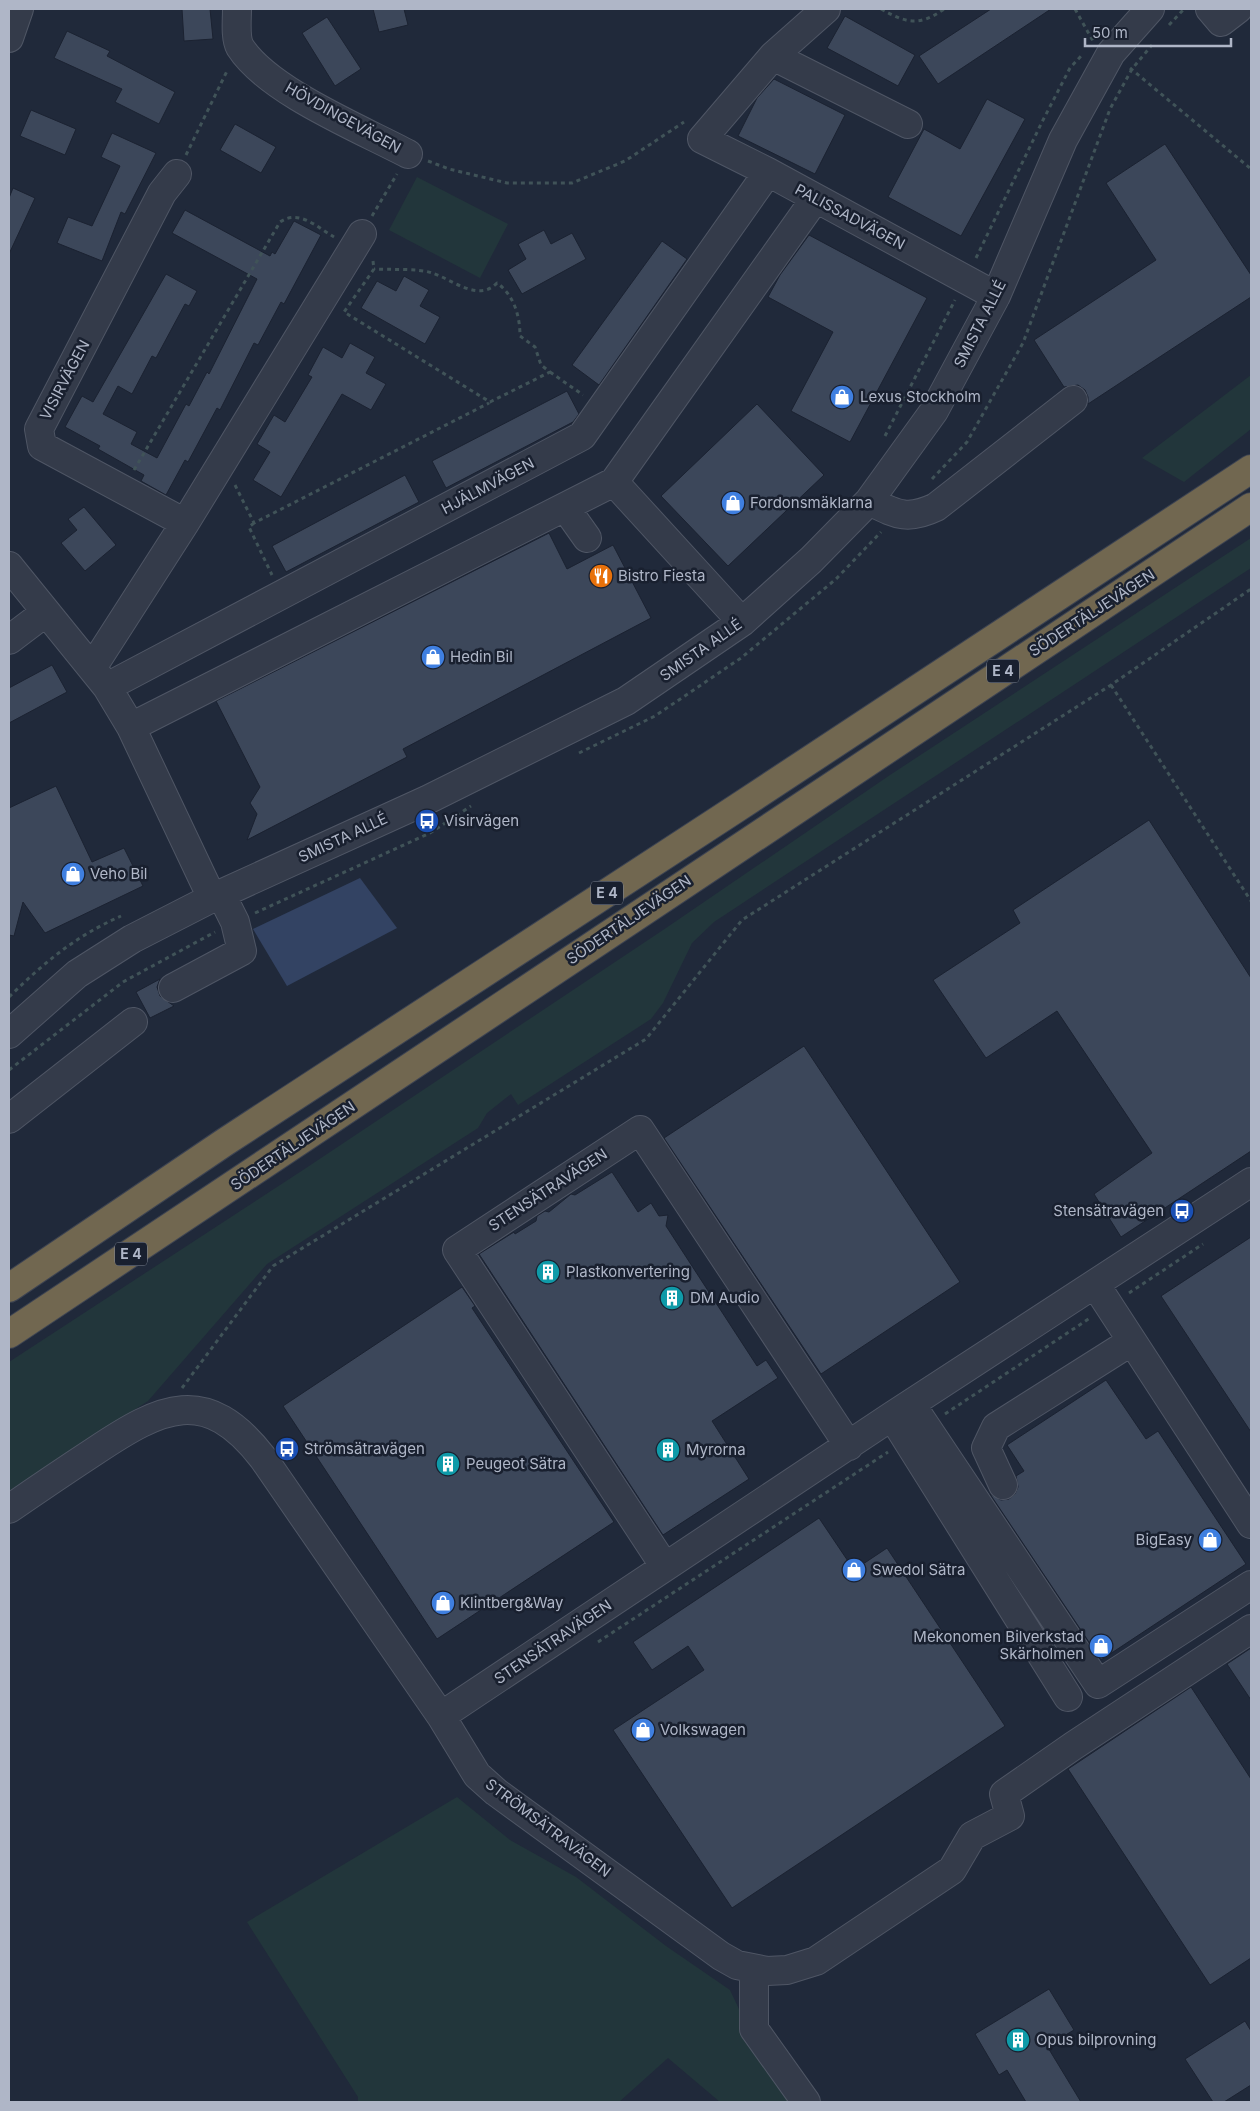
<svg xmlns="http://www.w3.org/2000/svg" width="1260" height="2111" font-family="Inter,sans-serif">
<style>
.green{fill:#22363b}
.water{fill:#334363}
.building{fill:#3c475a;stroke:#1b2231}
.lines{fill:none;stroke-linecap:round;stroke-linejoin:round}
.minor-casing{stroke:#4f5665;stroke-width:30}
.highway-casing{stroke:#3c4352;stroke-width:30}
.path{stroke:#405358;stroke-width:3;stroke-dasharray:4 4;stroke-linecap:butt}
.minor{stroke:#343b4a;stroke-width:28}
.highway{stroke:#716750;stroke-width:28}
.labels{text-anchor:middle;stroke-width:5;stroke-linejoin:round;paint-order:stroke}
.shield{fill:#19202f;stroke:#828999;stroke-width:1}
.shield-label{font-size:14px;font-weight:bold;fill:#afb6c7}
.street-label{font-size:15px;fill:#afb6c7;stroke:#19202f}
.poi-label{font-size:15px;fill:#afb6c7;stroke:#19202f;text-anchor:start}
</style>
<rect width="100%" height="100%" fill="#20293a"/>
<!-- green -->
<path class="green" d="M417 177 508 224 480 278 389 230Z
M1251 375V429L1184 482 1142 458Z
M1251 538V568L714 922 692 943 663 1003 651 1019 518 1105 511 1094 487 1113 478 1128 267 1264 148 1401 9 1491V1362L300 1172 666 928 890 775Z
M457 1797 510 1840 576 1877 666 1946 730 1990 752 2037 792 2102H720L668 2058 619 2102H358V2097L247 1922Z"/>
<!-- water -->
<path class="water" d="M360 878 397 928 287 986 253 929Z"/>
<!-- building -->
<path class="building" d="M182 9H210L213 39 184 41Z
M373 9H404L408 25 379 32Z
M991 9H1051L938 84 919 56Z
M845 16 915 55 898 86 827 48Z
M327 17 361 69 335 86 302 33Z
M67 31 110 51 107 56 175 92 159 124 115 102 122 89 54 58Z
M774 79 845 115 815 174 738 136 757 98Z
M987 99 1025 119 961 236 888 197 924 129 960 149Z
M31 110 76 129 65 155 20 136Z
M235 124 276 147 261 173 220 150Z
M112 133 156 153 125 214 121 212 102 261 57 243 68 217 92 226 120 166 101 157Z
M1165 144 1251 275V297L1088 404V397L1085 390 1078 385 1064 387 1034 340 1156 260 1106 183Z
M13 188 35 198 9 254V198Z
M185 210 270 256 272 252 275 254 294 221 321 235 284 304 281 302 258 345 254 343 220 410 217 408 188 462 185 460 166 495 141 481 144 475 98 449 100 446 65 427 82 396 93 402 166 274 197 291 189 306 185 304 156 358 152 356 132 394 118 386 103 414 137 432 131 444 157 458 186 404 189 406 207 372 209 374 257 279 172 233Z
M544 230 551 244 572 233 586 259 522 294 508 270 526 259 518 244Z
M809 235 927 298 850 442 791 411 833 332 768 297 780 275Z
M662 241 687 259 599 385 572 365Z
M404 276 429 290 420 306 440 317 425 344 361 308 377 281 396 291Z
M350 343 375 357 366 373 386 384 371 410 342 394 281 497 253 480 270 452 257 444 274 415 285 422 312 377 308 375 323 347 342 358Z
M567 391 579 414 573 422 446 488 432 461Z
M757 404 824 475 728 566 661 496Z
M405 475 419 502 286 572 272 546Z
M84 507 116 545 85 571 61 543 77 530 68 519Z
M549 533 567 569 613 545 651 618 403 749 407 757 247 840 257 814 250 803 260 787 216 701Z
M52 665 67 692 9 723V688Z
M56 786 92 862 124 848 143 886 45 933 23 902 14 936 9 935V808Z
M1149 820 1251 978V1151L1121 1237 1094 1194 1152 1153 1057 1011 986 1058 933 980 1020 923 1013 910Z
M160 979 157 987 160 996 174 1006 150 1018 136 992Z
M804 1046 960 1282 821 1374 664 1138Z
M612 1172 638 1212 651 1203 659 1216 668 1215 666 1226 757 1366 766 1360 778 1378 712 1421 749 1479 663 1535 479 1254 514 1232 515 1234 536 1221 537 1216 545 1211 549 1212 571 1194 575 1195Z
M1251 1237V1432L1161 1296Z
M462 1287 475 1306 472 1308 614 1522 437 1639 283 1406Z
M1106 1380 1146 1439 1158 1431 1246 1564 1101 1660 990 1494 1001 1500 1009 1499 1015 1494 1018 1487 1016 1476 1024 1471 1007 1445Z
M819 1518 854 1570 887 1548 1005 1726 732 1908 613 1730 704 1670 688 1646 652 1670 633 1642Z
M1251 1648V1700L1227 1664Z
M1191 1687 1251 1779V1958L1210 1985 1068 1769Z
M1049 1989 1074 2030 1047 2046 1081 2102H1026L1007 2070 999 2075 975 2034Z
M1245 2021 1251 2031V2085L1224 2102H1213L1185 2059Z"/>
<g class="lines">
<!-- minor casing -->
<g class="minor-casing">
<path id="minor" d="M237 9C237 19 235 38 240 47 268 91 361 129 408 154
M826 9 773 56 702 139 768 172 996 296
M1210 9 1221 22 1238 9
M9 38 19 9
M773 56 908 124
M177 174 162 193 39 429 42 446 185 523
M614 482 742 622
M869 501C896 514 907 521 936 507L1073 400
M565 507 587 538
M9 566 107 687 131 727 212 898
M9 640 46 612
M92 668 185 523 362 234
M107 687 582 436 768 172
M131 727 614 482 815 199
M173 988 242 951 235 922 221 894
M9 1034 77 974 132 939 212 898 427 800 626 701 742 622 811 560 869 501 934 411 996 296 1063 140 1111 53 1150 9
M9 1119 133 1022
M1095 1284 1251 1524
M911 1404 1098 1684 1251 1585
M892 1416 1068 1697
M1003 1485 986 1448 996 1427 1132 1341
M9 1509C38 1489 66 1470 95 1451 161 1407 206 1384 263 1458L441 1716 477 1775 496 1792 721 1956 737 1965 767 1971 787 1970 816 1961 952 1870 972 1836 1010 1816 1004 1794 1073 1746 1251 1629
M665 1567 457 1250 640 1130 849 1446
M441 1716 892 1416 1251 1182
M754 1970V2029L806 2102"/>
</g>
<!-- highway casing -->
<g class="highway-casing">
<path id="highway" d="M9 1288 225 1142 737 808 1251 469
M9 1334 1251 507"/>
</g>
<!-- path -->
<path class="path" d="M881 9C906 23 919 27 944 9
M1075 9 1093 41
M1169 25 1184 9
M1130 68 1251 169
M186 155 228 69
M428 161 449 169 507 183H572L625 161 684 122
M372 216 397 174
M976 258 1042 122 1070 68 1081 56
M373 261 374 269 344 312 490 402 550 372 541 365 535 347 520 336C520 316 514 295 497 283 478 303 452 279 432 273 418 268 390 270 374 269
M550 372 583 395
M885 436 955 300
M134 470 280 222C299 209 317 227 334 237
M932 479 967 442 1023 343 1110 109 1132 69 1152 45
M235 485 254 523 489 403
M254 523 249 527 272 575
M1111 685 1251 901
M579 753 655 716 741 658 836 579 881 532
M255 913 430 833 471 806
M9 997C45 962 74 937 121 916
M9 1070 123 982 215 932
M1129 1293 1203 1244
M182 1388 273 1266 646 1039 742 920 1111 685 1251 589
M945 1414 1090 1318
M598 1642 888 1452"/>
<!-- minor -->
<use href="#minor" class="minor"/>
<!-- highway -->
<use href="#highway" class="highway"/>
</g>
<!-- icons -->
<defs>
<g id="shop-disc" transform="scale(1.25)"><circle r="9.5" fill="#3f7fe0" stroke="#19202f"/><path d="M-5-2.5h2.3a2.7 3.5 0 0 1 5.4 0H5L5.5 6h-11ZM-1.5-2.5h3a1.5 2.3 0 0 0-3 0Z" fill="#fff"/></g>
<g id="restaurant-disc" transform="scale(1.25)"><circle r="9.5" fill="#e8710a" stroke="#19202f"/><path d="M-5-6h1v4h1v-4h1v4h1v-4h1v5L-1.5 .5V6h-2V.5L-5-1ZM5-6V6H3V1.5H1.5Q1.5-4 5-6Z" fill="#fff"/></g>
<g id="bus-disc" transform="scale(1.25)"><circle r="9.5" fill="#1a4fb4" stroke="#19202f"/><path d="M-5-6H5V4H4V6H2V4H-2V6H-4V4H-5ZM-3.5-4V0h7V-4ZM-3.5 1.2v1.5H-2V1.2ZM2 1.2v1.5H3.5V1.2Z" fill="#fff"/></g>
<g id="building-disc" transform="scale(1.25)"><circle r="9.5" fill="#0f9aa8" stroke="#19202f"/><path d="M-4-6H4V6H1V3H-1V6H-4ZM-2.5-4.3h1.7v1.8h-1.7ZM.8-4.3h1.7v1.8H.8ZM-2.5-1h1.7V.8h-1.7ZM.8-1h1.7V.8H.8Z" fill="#fff"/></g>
</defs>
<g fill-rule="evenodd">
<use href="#shop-disc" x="842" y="397"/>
<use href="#shop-disc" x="733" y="503"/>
<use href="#restaurant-disc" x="601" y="576"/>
<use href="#shop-disc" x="433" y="657"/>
<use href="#bus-disc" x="427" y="821"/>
<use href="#shop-disc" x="73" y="874"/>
<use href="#bus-disc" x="1182" y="1211"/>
<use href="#building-disc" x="548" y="1272"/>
<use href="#building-disc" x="672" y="1298"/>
<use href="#bus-disc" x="287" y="1449"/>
<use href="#building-disc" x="668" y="1450"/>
<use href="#building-disc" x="448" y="1464"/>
<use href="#shop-disc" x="1210" y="1540"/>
<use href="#shop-disc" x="854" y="1570"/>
<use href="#shop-disc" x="443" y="1603"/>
<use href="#shop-disc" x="1101" y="1646"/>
<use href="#shop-disc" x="643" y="1730"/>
<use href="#building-disc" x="1018" y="2040"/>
</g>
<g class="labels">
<!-- shield labels -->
<g class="shield">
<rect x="987" y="659.5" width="32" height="23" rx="4"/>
<rect x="591" y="881.5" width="32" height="23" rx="4"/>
<rect x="115" y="1242.5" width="32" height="23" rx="4"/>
</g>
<g class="shield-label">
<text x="1003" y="676">E 4</text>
<text x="607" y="898">E 4</text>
<text x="131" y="1259">E 4</text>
</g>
<!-- street labels -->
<g class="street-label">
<text transform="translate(343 118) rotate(29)" y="5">HÖVDINGEVÄGEN</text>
<text transform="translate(850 217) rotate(28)" y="5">PALISSADVÄGEN</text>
<text transform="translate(980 324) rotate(-63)" y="5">SMISTA ALLÉ</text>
<text transform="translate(65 380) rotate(-62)" y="5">VISIRVÄGEN</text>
<text transform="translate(488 486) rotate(-28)" y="5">HJÄLMVÄGEN</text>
<text transform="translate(1092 613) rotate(-33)" y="5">SÖDERTÄLJEVÄGEN</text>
<text transform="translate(701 650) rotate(-35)" y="5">SMISTA ALLÉ</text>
<text transform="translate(343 838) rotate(-25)" y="5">SMISTA ALLÉ</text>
<text transform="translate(629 920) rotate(-34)" y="5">SÖDERTÄLJEVÄGEN</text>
<text transform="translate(293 1146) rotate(-34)" y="5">SÖDERTÄLJEVÄGEN</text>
<text transform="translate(548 1190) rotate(-33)" y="5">STENSÄTRAVÄGEN</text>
<text transform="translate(553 1642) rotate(-34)" y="5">STENSÄTRAVÄGEN</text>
<text transform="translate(548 1828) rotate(37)" y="5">STRÖMSÄTRAVÄGEN</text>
</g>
<!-- poi labels -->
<g class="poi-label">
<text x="860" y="402">Lexus Stockholm</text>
<text x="750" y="508">Fordonsmäklarna</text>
<text x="618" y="581">Bistro Fiesta</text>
<text x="450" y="662">Hedin Bil</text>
<text x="444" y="826">Visirvägen</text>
<text x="90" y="879">Veho Bil</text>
<text x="1164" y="1216" text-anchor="end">Stensätravägen</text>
<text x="566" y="1277">Plastkonvertering</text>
<text x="690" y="1303">DM Audio</text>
<text x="304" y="1454">Strömsätravägen</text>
<text x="686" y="1455">Myrorna</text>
<text x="466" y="1469">Peugeot Sätra</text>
<text x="1192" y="1545" text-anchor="end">BigEasy</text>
<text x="872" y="1575">Swedol Sätra</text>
<text x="460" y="1608">Klintberg&amp;Way</text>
<text x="1084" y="1642" text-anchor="end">Mekonomen Bilverkstad<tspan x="1084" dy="17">Skärholmen</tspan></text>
<text x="660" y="1735">Volkswagen</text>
<text x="1036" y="2045">Opus bilprovning</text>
</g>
</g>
<!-- border -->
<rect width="1260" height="2111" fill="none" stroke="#afb6c7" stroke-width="20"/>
<!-- scale -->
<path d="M1085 38v8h146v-8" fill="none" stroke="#afb6c7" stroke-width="2.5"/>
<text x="1092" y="38" font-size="15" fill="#afb6c7" stroke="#19202f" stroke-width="4" paint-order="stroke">50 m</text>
</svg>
